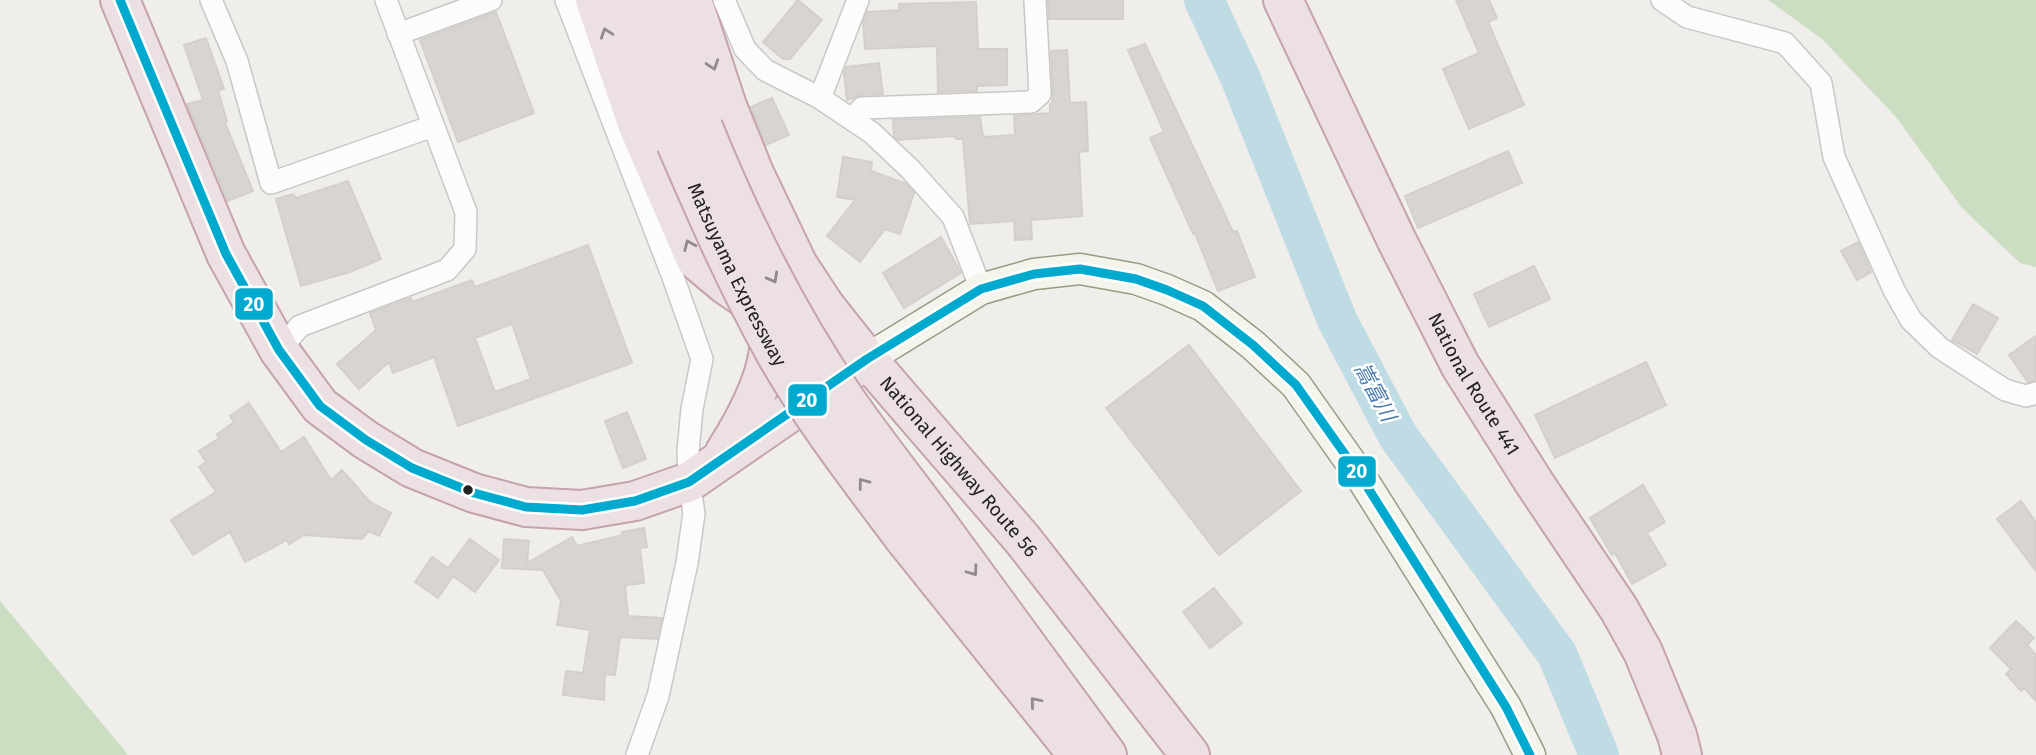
<svg xmlns="http://www.w3.org/2000/svg" width="2036" height="755" font-family="'Fira Sans','Noto Sans JP',sans-serif">
<style>
.forest{fill:#cbdec1}
.lines{fill:none;stroke-linecap:round;stroke-linejoin:round}
.river{stroke:#bfdbe3;stroke-width:40}
.building{fill:#d7d4d2;stroke:#d3d0cc;stroke-width:2;fill-rule:evenodd}
.street-casing{stroke:#c9c8c7;stroke-width:24}
.secondary-casing{stroke:#999a82;stroke-width:33}
.highway-casing{stroke:#c5a2ac;stroke-width:42}
.street{stroke:#fdfcfc;stroke-width:21}
.secondary{stroke:#f4f4ed;stroke-width:30}
.highway{stroke:#ece0e2;stroke-width:38}
.highway-bridge-casing{stroke:#c5a2ac;stroke-width:42;stroke-linecap:butt}
.highway-bridge{stroke:#ece0e2;stroke-width:38}
.bus-1-casing{stroke:#fff;stroke-width:14}
.bus-1{stroke:#00a9ce;stroke-width:9}
.oneway{stroke:#918a8c}
.bus-dot{fill:#222;stroke:#fff;stroke-width:2.5}
.labels{text-anchor:middle;stroke-width:5;stroke-linejoin:round;paint-order:stroke}
.street-label{font-size:19px;fill:#222;stroke:#fff}
.water-label{font-size:21px;font-style:italic;fill:#4a7aab;stroke:#fff}
.line-badge{stroke:#fff;stroke-width:2.5}
.badge-label{font-size:19px;text-anchor:middle;font-weight:bold;fill:#fff}
</style>
<rect width="100%" height="100%" fill="#f0eeeb"/>
<!-- forest -->
<path class="forest" d="M1768 0H2036V267L2020 263 1962 208 1896 117 1822 39Z
M0 601 125 751 128 755H0Z"/>
<g class="lines">
<!-- river -->
<path class="river" d="M1204 0 1240 77 1337 320 1398 436 1557 654 1599 755"/>
</g>
<!-- building -->
<path class="building" d="M798 0 822 20 790 59H783L763 42Z
M1048 0H1123V19H1049Z
M1456 0H1489L1497 18 1488 22 1524 105 1469 129 1443 69 1479 53Z
M976 2 978 49H1007V85L977 86V91L938 92 937 46 865 49 863 23 867 12 899 10V4Z
M496 12 534 113 458 142 420 40Z
M206 38 224 89 218 90 227 122 225 123 253 191 228 201 187 104 203 100 184 45Z
M1145 44 1233 232 1237 231 1255 277 1218 291 1195 233 1193 234 1150 138 1164 132 1128 50Z
M1067 50 1070 103 1086 102 1088 151 1079 152 1082 216 1031 220 1032 239 1015 240 1014 221 970 224 963 139H956L955 136 898 140 894 136 893 120 980 117 983 137 1015 135 1014 116 1050 113V104H1052L1053 93 1051 51Z
M879 63 883 94 861 95 847 100 844 73 846 67Z
M772 98 789 135 766 145 751 107Z
M1508 151 1522 183 1418 228 1405 196Z
M843 157 872 162 871 171 905 183 914 193 900 234 885 229 860 262 827 236 855 200 837 197Z
M348 181 381 259 350 272 301 286 276 199 293 194 296 198Z
M941 237 961 273 904 308 883 273Z
M1858 242 1871 272 1857 280 1841 251Z
M588 245 632 363 458 426 434 357 393 373 389 362 359 389 337 364 376 330 370 313 411 298 412 302 472 280 475 287ZM512 324 531 379 495 392 475 338Z
M1534 266 1550 299 1489 327 1474 294Z
M1973 304 1998 318 1977 354 1952 340Z
M2036 336V380L2028 382 2009 355Z
M1189 345 1301 491 1219 555 1106 408Z
M1646 362 1666 405 1555 458 1535 415Z
M249 403 281 452 304 437 331 480 342 470 370 502 391 513 379 536 369 531 362 539 304 535 289 544 287 540 245 562 230 532 193 555 171 520 216 492 199 467 206 462 199 451 219 438 217 434 234 422 230 416Z
M627 412 646 459 623 468 605 421Z
M1643 485 1665 522 1647 533 1666 565 1632 584 1615 553 1612 555 1590 518Z
M2021 501 2036 522V571L1997 519Z
M644 528 647 547 640 548 644 583 625 585 628 616 662 618 657 639 620 637 615 675 605 674 604 700 563 695 566 671 583 673 590 630 557 625 561 601 543 570 502 568 504 539 529 541 527 563 572 537 577 546 623 535 622 532Z
M470 539 499 560 475 592 453 576 438 598 415 582 432 557 448 568Z
M1214 588 1242 623 1210 648 1183 612Z
M2016 621 2034 638 2027 645 2036 655V701L2024 688 2021 691 2006 674 2011 669 1990 648Z"/>
<g class="lines">
<!-- street casing -->
<g class="street-casing">
<path id="street" d="M211 0 237 61 271 183 433 126
M566 0 673 277 702 359 692 409 688 451 689 482 694 513 687 563 658 696 637 755
M724 0 745 49 765 70 820 98 872 133 910 169 953 217 981 289
M1662 0 1687 17 1785 43 1821 83 1834 157 1894 290 1911 320 1940 348 2005 390 2026 396 2036 393
M398 34 491 0
M820 98 858 0
M852 119 862 108 1031 102 1040 94 1035 0
M279 350 300 326 447 270 465 249 466 212 386 0"/>
</g>
<!-- secondary casing -->
<g class="secondary-casing">
<path id="secondary" d="M867 359 981 289 1034 274 1080 269 1136 279 1167 290 1203 306 1253 345 1296 385 1361 477 1506 707 1530 755"/>
</g>
<!-- highway casing -->
<g class="highway-casing">
<g id="highway">
<path d="M120 0 226 254 279 350 320 406 366 440 412 468 474 493 526 507 582 510 635 501 689 482 867 359"/>
<path d="M595 0 638 126 696 260 726 285 758 307"/>
<path d="M626 0 676 143"/>
<path d="M663 0 703 127"/>
<path id="s1" d="M692 0 727 106 754 173 798 265 825 306 867 359 1023 540 1190 755"/>
<path id="s2" d="M1283 0 1397 241 1460 365 1535 484 1619 609 1643 652 1677 735 1682 755"/>
<path d="M725 452C746 419 780 359 766 320"/>
<path d="M932 516 1107 755"/>
<path d="M904 538 1078 755"/>
</g>
</g>
<!-- street -->
<use href="#street" class="street"/>
<!-- secondary -->
<use href="#secondary" class="secondary"/>
<!-- highway -->
<use href="#highway" class="highway"/>
<!-- highway-bridge casing -->
<g class="highway-bridge-casing">
<g id="highway-bridge">
<path d="M703 127C741 221 786 312 843 396 871 437 902 476 932 516"/>
<path id="s3" d="M676 143C707 215 738 286 776 354 813 419 859 478 904 538"/>
</g>
</g>
<!-- highway-bridge -->
<use href="#highway-bridge" class="highway-bridge"/>
<!-- bus-1 casing -->
<g class="bus-1-casing">
<path id="bus-1" d="M120 0 226 254 279 350 320 406 366 440 412 468 474 493 526 507 582 510 635 501 689 482 867 359 981 289 1034 274 1080 269 1136 279 1167 290 1203 306 1253 345 1296 385 1361 477 1506 707 1530 755"/>
</g>
<!-- bus-1 -->
<use href="#bus-1" class="bus-1"/>
</g>
<!-- one-way arrows -->
<defs><path id="oneway-chevron" d="M-2-3.5L2.5 0L-2 3.5" fill="none" stroke-width="1.6" stroke-linecap="round" stroke-linejoin="round" transform="scale(1.75)"/></defs>
<g class="oneway">
<use href="#oneway-chevron" transform="translate(606 33) rotate(-109)"/>
<use href="#oneway-chevron" transform="translate(713 65) rotate(72)"/>
<use href="#oneway-chevron" transform="translate(689 245) rotate(-113)"/>
<use href="#oneway-chevron" transform="translate(773 278) rotate(61)"/>
<use href="#oneway-chevron" transform="translate(863 483) rotate(-127)"/>
<use href="#oneway-chevron" transform="translate(973 571) rotate(54)"/>
<use href="#oneway-chevron" transform="translate(1035 702) rotate(-130)"/>
</g>
<!-- markers -->
<circle class="bus-dot" cx="468" cy="490" r="6"/>
<g class="labels">
<!-- street labels -->
<g class="street-label">
<text dy="7" stroke="none"><textPath href="#s3" startOffset="145">Matsuyama Expressway</textPath></text>
<text dy="7" stroke="none"><textPath href="#s2" startOffset="429">National Route 441</textPath></text>
<text dy="7" stroke="none"><textPath href="#s1" startOffset="544">National Highway Route 56</textPath></text>
</g>
<!-- water labels -->
<g class="water-label">
<text transform="translate(1375 392) rotate(62)" y="7">嵩富川</text>
</g>
</g>
<g class="line-badge">
<rect x="234" y="287" width="40" height="34" rx="7" fill="#00a9ce"/>
<rect x="787" y="383" width="41" height="34" rx="7" fill="#00a9ce"/>
<rect x="1337" y="455" width="40" height="33" rx="7" fill="#00a9ce"/>
</g>
<g class="badge-label">
<text x="254" y="311">20</text>
<text x="807" y="407">20</text>
<text x="1357" y="478">20</text>
</g>
</svg>
